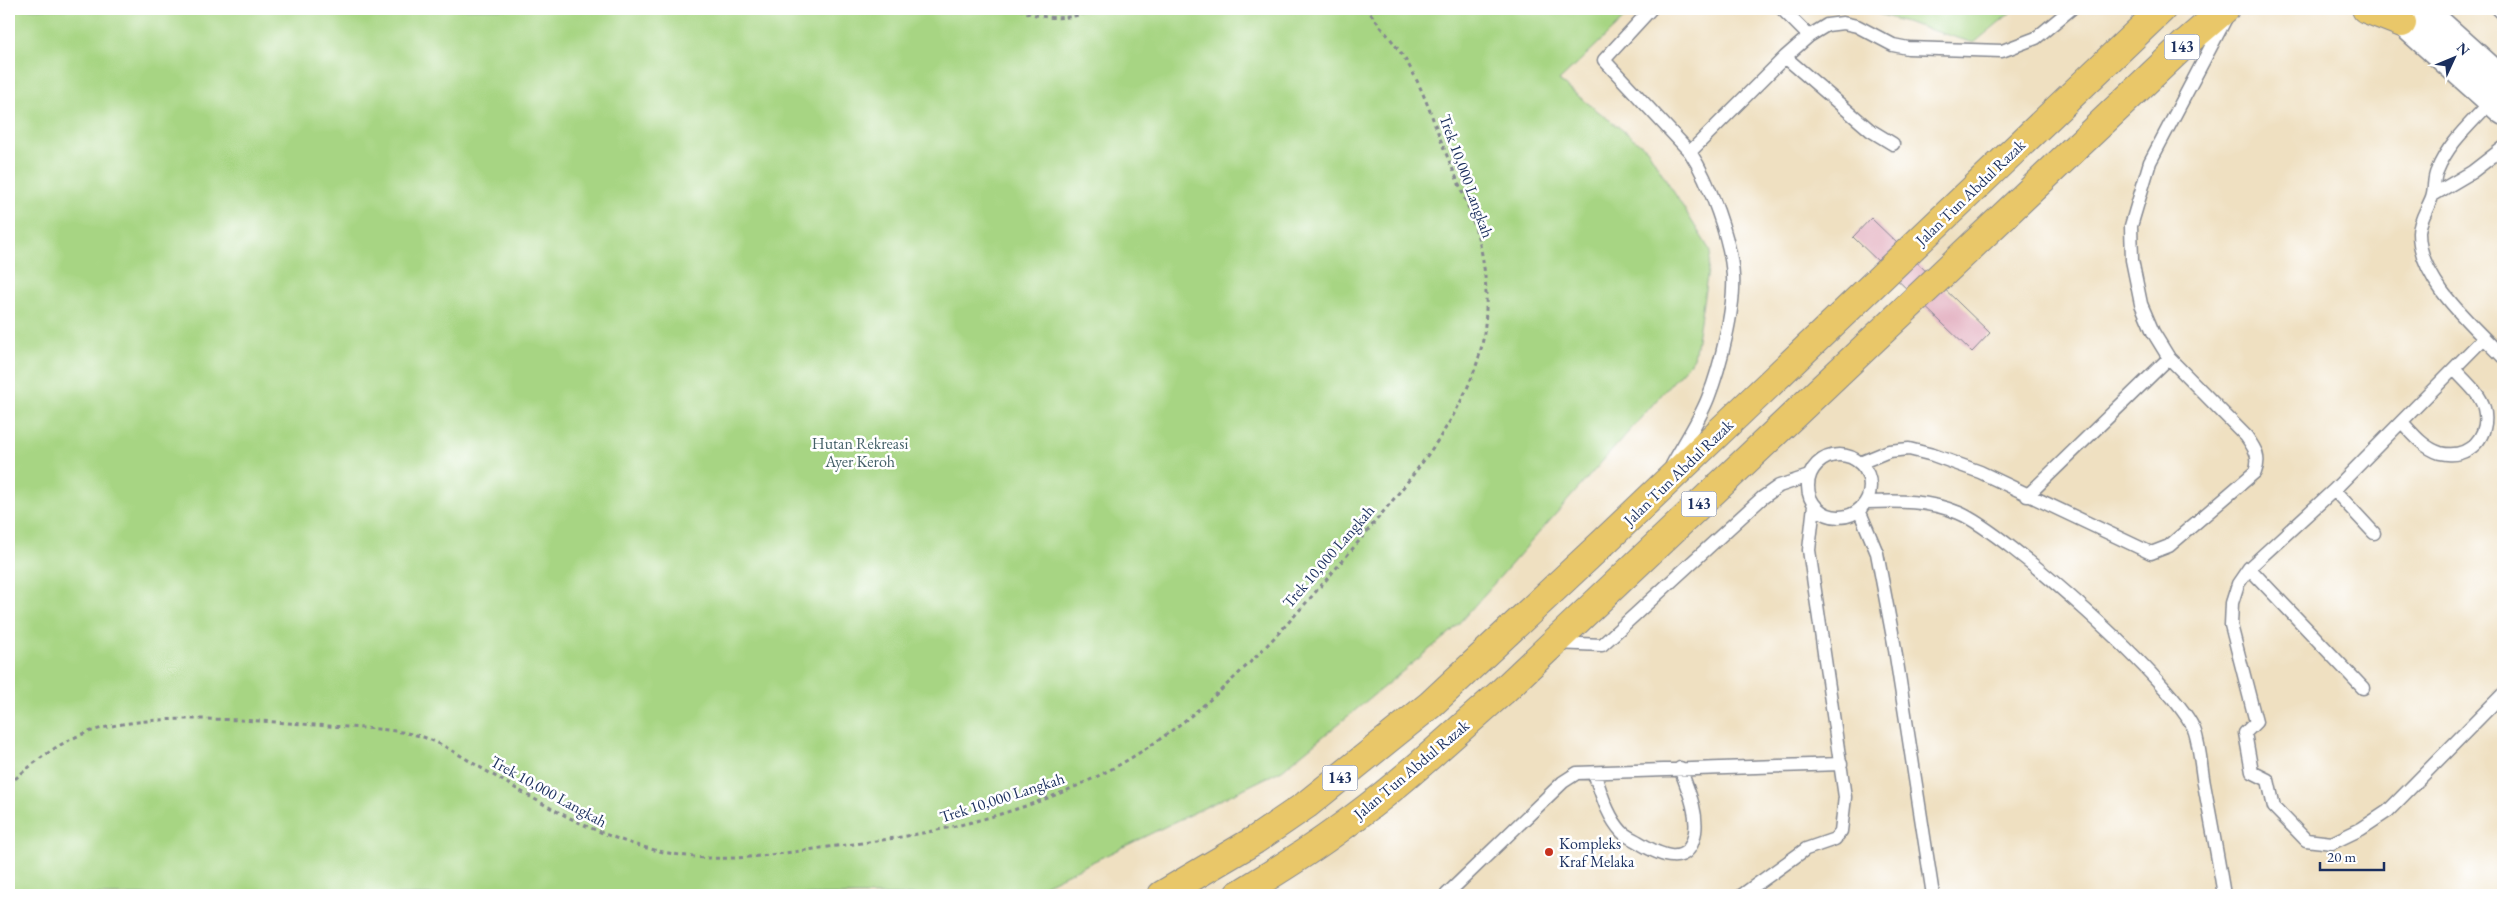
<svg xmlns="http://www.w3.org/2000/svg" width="2512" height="904" font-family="'EB Garamond',serif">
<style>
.green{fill:#a7d583;stroke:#618270}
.building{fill:#e4b2c2}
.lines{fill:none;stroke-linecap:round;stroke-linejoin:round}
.service-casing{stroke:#858890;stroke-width:15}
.minor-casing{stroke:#858890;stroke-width:28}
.trunk-casing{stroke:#858890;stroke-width:30}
.path{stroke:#858890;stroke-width:3;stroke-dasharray:4 4;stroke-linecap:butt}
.service{stroke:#fff;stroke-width:12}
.minor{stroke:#fff;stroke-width:25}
.trunk{stroke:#e9c769;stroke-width:28}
.poi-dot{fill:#c8321e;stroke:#fff;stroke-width:2}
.labels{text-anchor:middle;stroke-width:5;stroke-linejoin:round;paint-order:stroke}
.shield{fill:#fff;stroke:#5f6d8e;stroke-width:1}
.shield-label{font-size:15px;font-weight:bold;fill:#1b2f5e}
.street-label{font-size:16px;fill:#1b2f5e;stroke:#fff}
.park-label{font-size:16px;fill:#456169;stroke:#fff}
.poi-label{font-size:16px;fill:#1b2f5e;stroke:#fff;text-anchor:start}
</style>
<rect width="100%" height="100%" fill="#fff"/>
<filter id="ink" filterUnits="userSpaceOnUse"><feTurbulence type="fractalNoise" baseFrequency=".02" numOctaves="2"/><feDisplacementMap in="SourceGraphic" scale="10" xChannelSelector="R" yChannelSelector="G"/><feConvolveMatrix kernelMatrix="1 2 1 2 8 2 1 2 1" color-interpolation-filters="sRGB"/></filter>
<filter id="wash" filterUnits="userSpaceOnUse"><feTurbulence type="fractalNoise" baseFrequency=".0096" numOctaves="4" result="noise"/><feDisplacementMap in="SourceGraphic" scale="20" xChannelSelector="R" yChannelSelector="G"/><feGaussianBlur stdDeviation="1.12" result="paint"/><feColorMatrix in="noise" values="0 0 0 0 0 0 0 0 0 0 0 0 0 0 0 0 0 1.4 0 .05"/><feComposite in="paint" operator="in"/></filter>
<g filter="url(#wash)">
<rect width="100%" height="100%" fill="#efe0c1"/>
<!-- green -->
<path class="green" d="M9 9H1634L1559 81 1647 149 1711 252 1694 358 1452 631 1282 770 1024 895H9Z
M1862 9H2015L1974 43Z"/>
<g id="blocks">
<!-- building -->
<path class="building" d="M1871 218 1990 333 1972 352 1853 237Z"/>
</g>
</g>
<g filter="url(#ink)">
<use href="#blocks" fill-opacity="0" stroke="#858890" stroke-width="1"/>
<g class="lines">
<!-- service casing -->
<g class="service-casing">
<path id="service" d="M1651 9 1604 60 1690 152
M1782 9 1809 36
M2498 9 2503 14
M1785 57 1870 130 1893 144
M2493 99C2473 122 2449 141 2437 171 2433 179 2435 189 2432 197 2428 208 2419 221 2419 233 2419 280 2472 325 2503 357
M2433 195 2472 172 2503 148
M2484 338 2334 490 2249 568 2238 584 2232 603 2231 625 2256 722 2245 733 2252 772 2268 780 2274 807 2306 840 2332 843 2361 829 2388 811 2503 694
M2402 422C2413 434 2424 448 2440 453 2469 460 2491 436 2484 408 2480 393 2464 380 2454 369
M1808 486a31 31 0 1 1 62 0a31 31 0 1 1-62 0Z
M1860 463 1889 451 1909 449 1933 455 1980 472 2151 553 2169 546 2255 472C2261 457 2255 449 2246 436L2169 358 2153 332 2141 304 2132 260 2131 226 2150 162 2225 20
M1672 465C1684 443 1699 421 1708 398 1720 368 1735 308 1733 276 1731 240 1709 181 1690 152L1785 57 1809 36 1827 25 1843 23 1857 26 1893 45 1908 48 2002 51 2036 38 2071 9
M2334 490 2374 533
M2027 496 2169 358
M1866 502C1898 501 1929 500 1959 513 2005 532 2180 687 2195 732 2200 748 2201 767 2204 784 2211 821 2218 858 2224 895
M1859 510 1877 553 1894 643 1933 895
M2249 568 2363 688
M1556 643 1602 645 1762 498 1779 486 1809 476
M1594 773C1601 792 1607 816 1622 832 1626 836 1633 839 1638 842 1659 855 1689 870 1695 832 1698 811 1687 788 1680 768
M1446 895 1563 782 1577 773 1841 764
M1742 895 1806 849 1835 839 1841 831 1845 797 1809 550 1814 505"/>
</g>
<!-- minor casing -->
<g class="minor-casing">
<path id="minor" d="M2387 9 2503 112
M2424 9 2503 80"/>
</g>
<!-- trunk casing -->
<g class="trunk-casing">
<path id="trunk" d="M2366 9 2402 23
M1162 895 1255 840 1306 805 1430 705 1605 541 2162 9
M1238 895C1272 874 1307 853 1339 829 1397 788 1449 738 1502 692L2188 41 2225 9"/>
</g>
<!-- path -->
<path class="path" d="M1019 9C1045 21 1071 20 1097 9
M9 784C30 766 52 747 78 736 142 709 258 721 329 726 359 728 393 728 423 737 446 745 467 760 488 772 549 808 608 844 680 855 731 864 786 852 837 846 934 835 1032 813 1119 765 1216 710 1293 620 1364 535 1407 483 1457 426 1478 360 1489 326 1488 279 1480 245 1472 211 1456 178 1443 146 1432 117 1422 86 1405 59 1394 42 1379 25 1367 9"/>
<!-- service -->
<use href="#service" class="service"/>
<!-- minor -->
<use href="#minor" class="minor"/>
<!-- trunk -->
<use href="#trunk" class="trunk"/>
</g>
</g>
<!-- markers -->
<circle class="poi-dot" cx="1549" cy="852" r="5"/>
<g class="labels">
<!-- shield labels -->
<g class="shield">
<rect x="2164.5" y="34.5" width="35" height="25" rx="4"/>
<rect x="1681.5" y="491.5" width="35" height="25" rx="4"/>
<rect x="1322.5" y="765.5" width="35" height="25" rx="4"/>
</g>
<g class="shield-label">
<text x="2182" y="52">143</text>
<text x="1699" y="509">143</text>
<text x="1340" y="783">143</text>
</g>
<!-- street labels -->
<g class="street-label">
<text transform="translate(1467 176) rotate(70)" y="6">Trek 10,000 Langkah</text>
<text transform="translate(1970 192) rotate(-44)" y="6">Jalan Tun Abdul Razak</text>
<text transform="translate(1678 472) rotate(-44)" y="6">Jalan Tun Abdul Razak</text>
<text transform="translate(1328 556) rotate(-49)" y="6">Trek 10,000 Langkah</text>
<text transform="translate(1411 769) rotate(-40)" y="6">Jalan Tun Abdul Razak</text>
<text transform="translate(549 791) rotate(29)" y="6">Trek 10,000 Langkah</text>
<text transform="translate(1002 797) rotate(-18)" y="6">Trek 10,000 Langkah</text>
</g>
<!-- park labels -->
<g class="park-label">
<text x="860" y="449">Hutan Rekreasi<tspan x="860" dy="18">Ayer Keroh</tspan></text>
</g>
<!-- poi labels -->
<g class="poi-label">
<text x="1559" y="849">Kompleks<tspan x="1559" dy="18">Kraf Melaka</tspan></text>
</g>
</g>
<!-- margin -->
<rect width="2512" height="904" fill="none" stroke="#fff" stroke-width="30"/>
<!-- north arrow -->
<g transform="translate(2454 58) rotate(46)" stroke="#ffffff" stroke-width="4" paint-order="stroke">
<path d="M0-4L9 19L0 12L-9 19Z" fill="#1b2f5e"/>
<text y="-8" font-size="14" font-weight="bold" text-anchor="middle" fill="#1b2f5e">N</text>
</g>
<!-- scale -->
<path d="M2320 862v8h64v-8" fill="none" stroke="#1b2f5e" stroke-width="2.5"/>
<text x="2327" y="862" font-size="15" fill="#1b2f5e" stroke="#ffffff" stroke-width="4" paint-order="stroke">20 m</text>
</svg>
